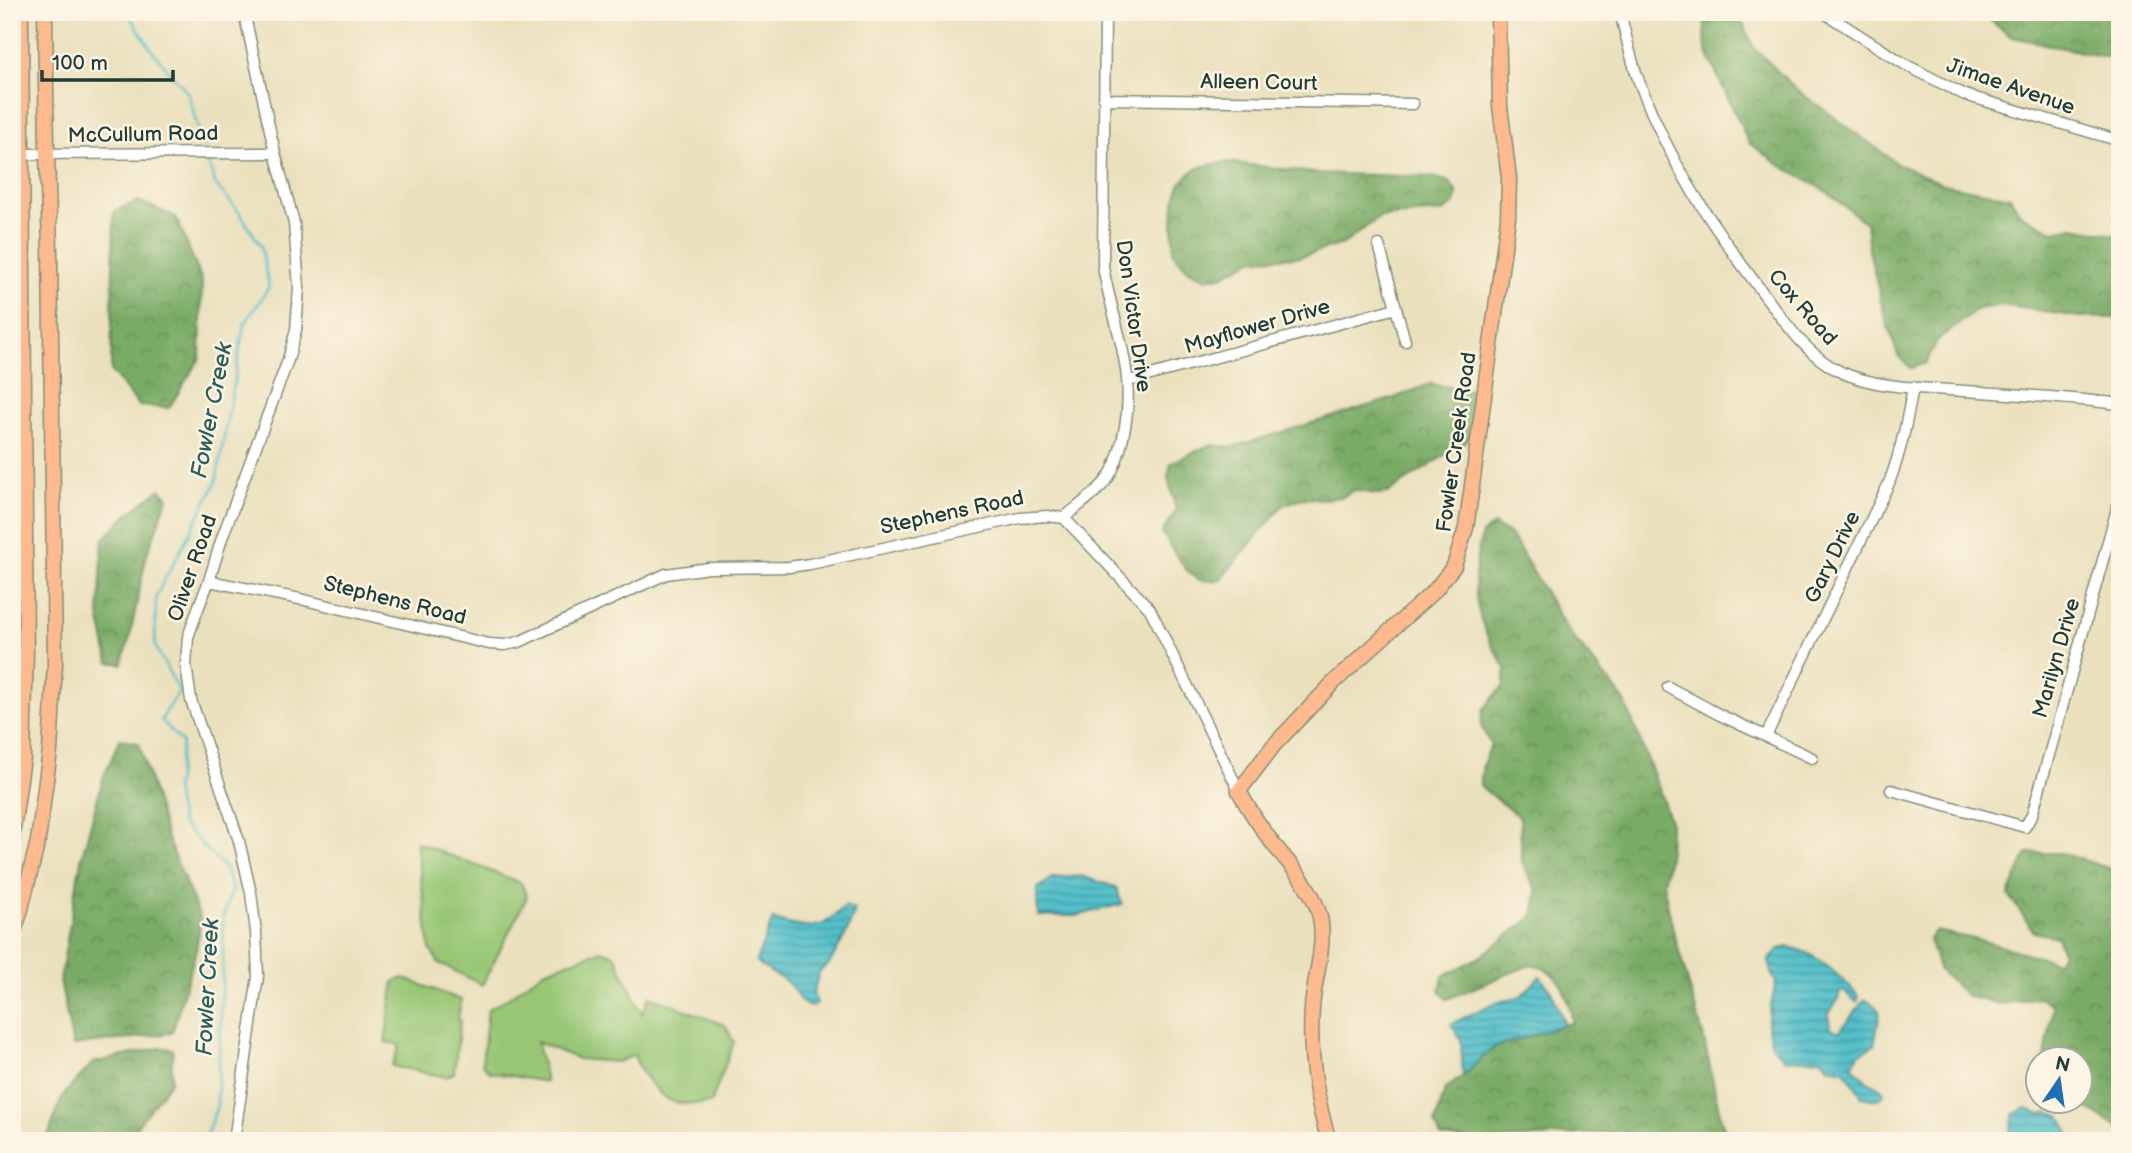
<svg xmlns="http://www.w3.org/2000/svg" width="2132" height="1153" font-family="'Balsamiq Sans',sans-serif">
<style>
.forest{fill:url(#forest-crowns);stroke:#4c744d;stroke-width:2}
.pitch{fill:#98c675;stroke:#5c8254;stroke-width:2}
.water{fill:url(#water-rules);stroke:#387e7f;stroke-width:2}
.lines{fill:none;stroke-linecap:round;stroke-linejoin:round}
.stream{stroke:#52bfca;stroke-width:2.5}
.minor-casing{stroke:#858e79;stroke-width:13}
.major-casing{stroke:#858e79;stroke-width:17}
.minor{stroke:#fff;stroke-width:10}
.major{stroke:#fcba8e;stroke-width:14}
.labels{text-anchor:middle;stroke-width:5;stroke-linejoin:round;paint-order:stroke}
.street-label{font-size:21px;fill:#1f3d34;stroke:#fcf5e5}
.water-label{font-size:23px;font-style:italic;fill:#2c5e5a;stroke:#fcf5e5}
</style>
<defs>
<pattern id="forest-crowns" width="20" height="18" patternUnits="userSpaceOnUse" patternTransform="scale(1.75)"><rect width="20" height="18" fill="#7aab66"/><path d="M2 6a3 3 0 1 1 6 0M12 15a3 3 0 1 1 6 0" fill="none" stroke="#638c55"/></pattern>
<pattern id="water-rules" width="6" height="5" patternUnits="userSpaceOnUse" patternTransform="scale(1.75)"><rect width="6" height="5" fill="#52bfca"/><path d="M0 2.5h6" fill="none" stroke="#439ca5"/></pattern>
</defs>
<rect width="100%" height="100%" fill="#fcf5e5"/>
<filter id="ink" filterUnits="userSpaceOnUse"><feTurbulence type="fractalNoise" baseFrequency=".0143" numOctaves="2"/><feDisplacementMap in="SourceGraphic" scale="14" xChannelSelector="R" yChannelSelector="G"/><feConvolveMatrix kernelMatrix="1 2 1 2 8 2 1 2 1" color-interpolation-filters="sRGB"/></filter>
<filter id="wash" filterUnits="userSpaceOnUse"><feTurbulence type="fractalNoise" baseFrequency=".00686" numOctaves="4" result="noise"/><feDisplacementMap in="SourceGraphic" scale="28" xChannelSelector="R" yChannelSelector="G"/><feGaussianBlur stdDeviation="1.57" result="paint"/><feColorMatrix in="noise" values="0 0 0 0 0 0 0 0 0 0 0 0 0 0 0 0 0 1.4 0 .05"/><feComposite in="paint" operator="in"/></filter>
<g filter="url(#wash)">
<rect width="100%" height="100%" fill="#ebe0be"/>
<!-- forest -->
<path class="forest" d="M1704 12H1739L1740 18 1754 48 1797 90 1898 164 1943 184 2010 197 2021 215 2053 231 2074 227 2120 236V318L2078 317 2002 305 1978 309 1937 341 1926 363 1911 368 1898 356 1884 314 1869 250 1866 223 1827 192 1778 164 1749 143 1706 51Z
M1979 12H2120V50L2106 57 2012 37Z
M1226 162 1314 173 1434 177 1450 182 1457 193 1455 204 1442 212 1380 217 1343 244 1299 257 1253 259 1222 276 1206 279 1186 268 1173 253C1174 223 1166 177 1204 166 1211 164 1218 163 1226 162Z
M138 201 176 217 202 281 200 358 169 408 139 406 111 371 114 211Z
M1430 384 1484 392 1479 428 1468 440 1388 493 1376 494 1354 490 1342 497 1322 499 1303 498 1283 505 1220 580C1213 580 1204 582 1197 579 1185 573 1170 545 1162 533L1176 510 1168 478 1171 463 1209 445 1233 447 1394 398Z
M160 489 168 497 146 557 130 637 122 664 109 662 99 615 103 540 127 515Z
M1494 525 1511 535 1568 631 1624 700 1658 786 1670 822 1669 857 1663 883 1674 934 1703 1035 1721 1119 1729 1141H1639L1623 1131 1479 1141 1441 1137 1435 1124 1445 1089 1463 1076 1493 1048 1573 1022C1567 994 1563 973 1532 964L1447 999 1440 990 1443 976 1480 957 1533 916 1537 891 1522 863 1520 818 1480 786 1483 764 1491 745 1481 726 1483 710 1504 685 1506 668C1475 623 1468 587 1482 534Z
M120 739 139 743 166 836 201 920 196 950 172 1033 73 1046 60 980 81 860 103 778Z
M2027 853H2062L2120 872V1129L2076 1101 2080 1100V1058H2045L2053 1005 2038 997 2001 1004 1967 996 1938 969 1929 939 1936 931 1979 940 2057 962 2062 952 2057 937 2034 932 2009 895Z
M159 1048 173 1049 171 1081 126 1141H46L63 1095 93 1063Z"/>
<!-- pitch -->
<path class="pitch" d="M416 842 521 883 527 897 482 985 439 963 430 949Z
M602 950 615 955 642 1014 650 996 725 1025 734 1042 711 1103C701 1103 688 1105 678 1103 661 1100 636 1070 635 1055L617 1062 578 1059 537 1042 546 1082 490 1072 482 1064 488 1009 506 999 544 971Z
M403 978 461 1000 458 1020 460 1021 454 1073 446 1077 392 1066 400 1045 385 1042 394 982Z"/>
<!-- water -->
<path class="water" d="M1081 876 1116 887 1122 904 1076 916H1038L1037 889 1052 878Z
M845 906 855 910 847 932 831 961 819 972 813 994 817 1003 810 1007C797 1002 797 991 788 983 778 974 765 972 756 961L773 919C788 925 813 932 828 921 834 917 839 911 845 906Z
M1789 947C1819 953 1838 976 1859 996L1857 1002 1843 991 1840 992 1838 999 1828 1015 1830 1027 1839 1032 1865 999 1876 1007 1880 1013 1874 1045 1859 1054 1852 1065 1865 1079 1884 1091 1882 1097 1875 1100 1863 1097 1844 1070 1829 1067 1821 1058 1786 1060 1772 1045 1767 1024 1776 982 1771 973 1769 960 1779 949Z
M1540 976 1551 991 1565 1024 1493 1048 1463 1076 1461 1040 1451 1024 1492 1004 1521 996Z
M2026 1108 2040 1114 2049 1112 2060 1116 2069 1132 2065 1141H2014L2010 1133 2014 1114Z"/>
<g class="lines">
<!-- stream -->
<path class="stream" d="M134 12 131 18 154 53 188 93 204 149
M204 1141 217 1106 223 964V916L232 890 225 868 181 823 175 790 182 743 161 720 179 691 155 646 156 596 216 483 244 325 269 287 261 246 239 212 215 184 207 158"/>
</g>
</g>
<g filter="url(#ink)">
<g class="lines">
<!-- minor casing -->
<g class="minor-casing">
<path id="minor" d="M1620 12C1626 36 1631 61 1640 84 1670 164 1712 226 1763 293 1785 322 1807 356 1841 372 1874 387 1915 388 1950 390 2007 394 2064 397 2120 404
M1823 12 1906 65 1965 95 2120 141
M1104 99 1413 104
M12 154 275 153
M1379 245 1405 341
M1129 381 1396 308
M1064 518C1078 505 1097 494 1108 478 1116 466 1120 451 1123 437 1138 371 1114 329 1103 267L1105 12
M209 581 300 599 489 644 505 645 519 642 666 574 709 568 789 567 810 564 1020 518 1047 516 1064 518 1150 609 1239 791
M1668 687 1720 715 1812 758
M1766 736 1889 483C1901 452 1907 420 1913 387
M1891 790 2025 827 2032 815 2046 766 2120 498
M234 1141 258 976 256 932 251 893 239 841 191 700 186 665 188 637 199 606 209 581 222 538 288 360 296 330 299 287 294 223 275 153 244 12"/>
</g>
<!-- major casing -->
<g class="major-casing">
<path id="major" d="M12 836 23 758 26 652 21 12
M12 937 20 913 38 841 50 751 55 664 50 249 47 154 45 12
M1329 1141C1316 1099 1309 1052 1312 1008 1314 978 1326 947 1320 917 1313 888 1292 867 1274 845 1261 828 1249 810 1239 791L1274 745 1334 682 1435 590 1454 566 1466 528 1471 493 1508 218 1509 178 1500 106 1498 12"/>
</g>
<!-- minor -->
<use href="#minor" class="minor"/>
<!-- major -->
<use href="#major" class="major"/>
</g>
</g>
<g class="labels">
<!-- street labels -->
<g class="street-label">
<text transform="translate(1259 82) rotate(1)" y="7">Alleen Court</text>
<text transform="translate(2011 86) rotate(19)" y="7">Jimae Avenue</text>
<text transform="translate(143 134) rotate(-1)" y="7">McCullum Road</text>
<text transform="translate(1803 307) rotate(49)" y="7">Cox Road</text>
<text transform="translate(1134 316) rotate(82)" y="7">Don Victor Drive</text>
<text transform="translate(1257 326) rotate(-16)" y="7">Mayflower Drive</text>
<text transform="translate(1456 442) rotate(-82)" y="7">Fowler Creek Road</text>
<text transform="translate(952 512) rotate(-12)" y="7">Stephens Road</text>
<text transform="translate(1832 557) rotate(-64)" y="7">Gary Drive</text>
<text transform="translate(192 568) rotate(-71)" y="7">Oliver Road</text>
<text transform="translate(395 600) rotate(14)" y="7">Stephens Road</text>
<text transform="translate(2056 658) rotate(-74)" y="7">Marilyn Drive</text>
</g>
<!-- water labels -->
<g class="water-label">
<text transform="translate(211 410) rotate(-79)" y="8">Fowler Creek</text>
<text transform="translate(207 987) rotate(-87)" y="8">Fowler Creek</text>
</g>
</g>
<!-- margin -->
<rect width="2132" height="1153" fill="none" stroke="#fcf5e5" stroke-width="42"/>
<!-- north arrow -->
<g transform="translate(2059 1080) rotate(13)"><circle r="33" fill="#fcf5e5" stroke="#a4ab9e" stroke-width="2"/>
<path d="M0-5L12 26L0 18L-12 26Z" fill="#1f6fb2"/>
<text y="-10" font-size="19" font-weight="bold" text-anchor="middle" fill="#1f3d34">N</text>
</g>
<!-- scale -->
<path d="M42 70v10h131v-10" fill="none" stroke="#1f3d34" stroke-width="3.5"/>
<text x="52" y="70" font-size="21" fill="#1f3d34" stroke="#fcf5e5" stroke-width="5" paint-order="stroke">100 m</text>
</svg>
